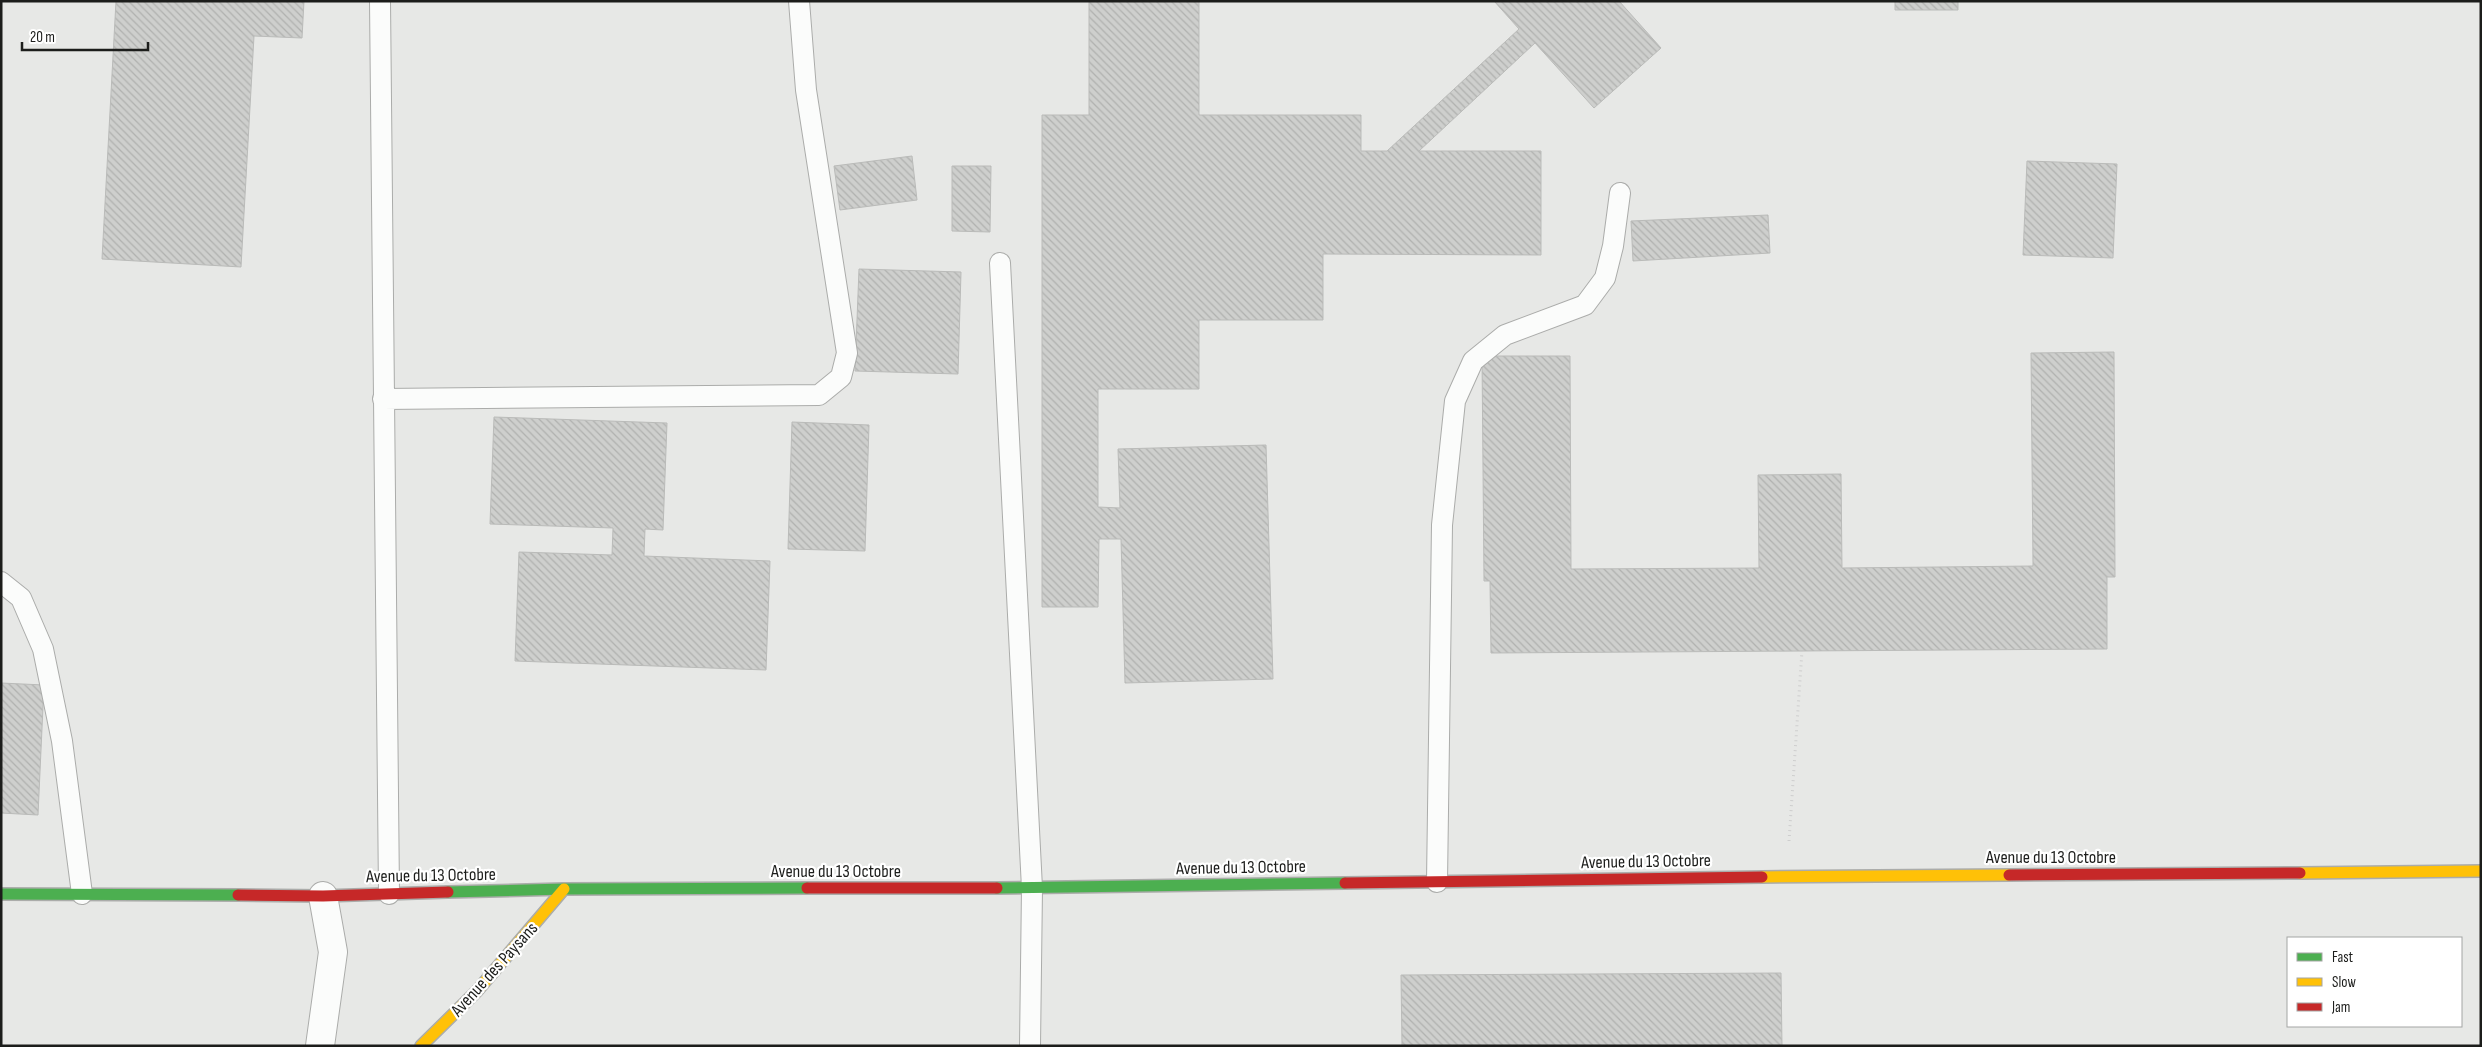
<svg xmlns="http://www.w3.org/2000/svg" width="2482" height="1047" font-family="'Sofia Sans Condensed',sans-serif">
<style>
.building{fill:url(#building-back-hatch);stroke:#babbb9}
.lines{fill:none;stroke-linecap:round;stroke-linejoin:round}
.lane-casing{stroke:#abacaa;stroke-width:22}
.street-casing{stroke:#abacaa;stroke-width:30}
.fast-casing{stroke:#abacaa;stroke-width:14}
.slow-casing{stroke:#abacaa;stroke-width:14}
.jam-casing{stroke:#abacaa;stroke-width:14}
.path{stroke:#cecece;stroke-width:3;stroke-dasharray:1 4;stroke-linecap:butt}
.lane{stroke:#fbfcfb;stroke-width:20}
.street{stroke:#fbfcfb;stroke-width:28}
.fast{stroke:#4caf50;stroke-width:11}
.slow{stroke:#ffc107;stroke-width:11}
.jam{stroke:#c62828;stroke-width:11}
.labels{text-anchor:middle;stroke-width:4.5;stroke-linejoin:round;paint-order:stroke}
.street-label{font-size:18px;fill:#1c1d1b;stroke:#fff}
</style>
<defs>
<pattern id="building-back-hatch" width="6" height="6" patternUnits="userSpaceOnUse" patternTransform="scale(1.25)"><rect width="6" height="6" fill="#cecfcd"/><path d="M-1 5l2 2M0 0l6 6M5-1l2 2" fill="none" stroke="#b0b1af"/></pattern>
</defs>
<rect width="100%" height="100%" fill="#e7e8e6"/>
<!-- building -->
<path class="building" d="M116 1H304L302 38 254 36 241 267 102 259Z
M1089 1H1199V115H1361V151H1387L1519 29 1494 1H1619L1661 48 1594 108 1535 43 1419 151H1541V255L1323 254V320H1199V389H1098V507L1120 508 1118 449 1266 445 1273 679 1125 683 1121 539H1099L1098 607H1042V115H1089Z
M1895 1H1958V10H1895Z
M912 156 917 200 840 210 834 166Z
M2027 161 2117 164 2113 258 2023 255Z
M952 166H991L990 232 952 231Z
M1768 215 1770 253 1633 261 1631 221Z
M859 269 961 272 958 374 855 371Z
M2114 352 2115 577H2107V649L1491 653 1490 581H1484L1482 356H1570L1571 569 1759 568 1758 475 1841 474 1842 568 2033 566 2031 353Z
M494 417 667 423 663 530 645 529 644 556 770 561 766 670 515 661 519 552 612 555 613 528 490 524Z
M792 422 869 425 865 551 788 549Z
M1 683 44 685 38 815 1 813Z
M1781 973 1782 1046H1402L1401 975Z"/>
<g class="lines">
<!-- lane casing -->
<g class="lane-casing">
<path id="lane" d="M380 1 389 894
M1000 263 1032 888 1030 1046
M383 399 819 395 841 377 847 353 806 90 799 1
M1 582 21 598 43 649 62 741 82 894
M1437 882 1442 525 1455 401 1473 361 1505 335 1585 305 1605 278 1613 246 1620 193"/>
</g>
<!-- street casing -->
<g class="street-casing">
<path id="street" d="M320 1046 333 952 323 896"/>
</g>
<!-- fast casing -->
<g class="fast-casing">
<path id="fast" d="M997 888 1345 883
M448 892 564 889 807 888
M1 894 238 895"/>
</g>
<!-- slow casing -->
<g class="slow-casing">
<path id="slow" d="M2300 873 2481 871
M1762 877 2009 875
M421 1046 477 991 564 889"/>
</g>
<!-- jam casing -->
<g class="jam-casing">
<path id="jam" d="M2009 875 2300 873
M1345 883 1762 877
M807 888H997
M238 895 323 896 448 892"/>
</g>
<!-- path -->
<path class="path" d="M1789 841 1802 651"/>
<!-- lane -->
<use href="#lane" class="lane"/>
<!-- street -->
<use href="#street" class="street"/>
<!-- fast -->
<use href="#fast" class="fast"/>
<!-- slow -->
<use href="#slow" class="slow"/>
<!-- jam -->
<use href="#jam" class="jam"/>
</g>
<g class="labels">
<!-- street labels -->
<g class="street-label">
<text x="2051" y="863">Avenue du 13 Octobre</text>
<text transform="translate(1646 861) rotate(-1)" y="6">Avenue du 13 Octobre</text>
<text transform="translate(1241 867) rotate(-1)" y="6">Avenue du 13 Octobre</text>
<text x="836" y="877">Avenue du 13 Octobre</text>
<text transform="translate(431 875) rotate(-1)" y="6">Avenue du 13 Octobre</text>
<text transform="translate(494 969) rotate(-48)" y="6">Avenue des Paysans</text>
</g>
</g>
<!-- border -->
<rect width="2482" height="1047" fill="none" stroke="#1c1d1b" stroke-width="5"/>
<!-- legend -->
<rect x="2287" y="937" width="175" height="90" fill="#ffffff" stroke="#a4a5a4"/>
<rect x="2297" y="953" width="25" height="8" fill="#4caf50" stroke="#a4a5a4"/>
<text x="2332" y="962" font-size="15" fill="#1c1d1b">Fast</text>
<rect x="2297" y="978" width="25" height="8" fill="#ffc107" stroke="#a4a5a4"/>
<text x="2332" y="987" font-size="15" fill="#1c1d1b">Slow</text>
<rect x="2297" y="1003" width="25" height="8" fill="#c62828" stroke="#a4a5a4"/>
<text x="2332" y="1012" font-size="15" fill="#1c1d1b">Jam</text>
<!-- scale -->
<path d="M22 42v8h126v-8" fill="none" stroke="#1c1d1b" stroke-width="2.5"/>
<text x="30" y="42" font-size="15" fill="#1c1d1b" stroke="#ffffff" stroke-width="4" paint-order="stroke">20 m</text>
</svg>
